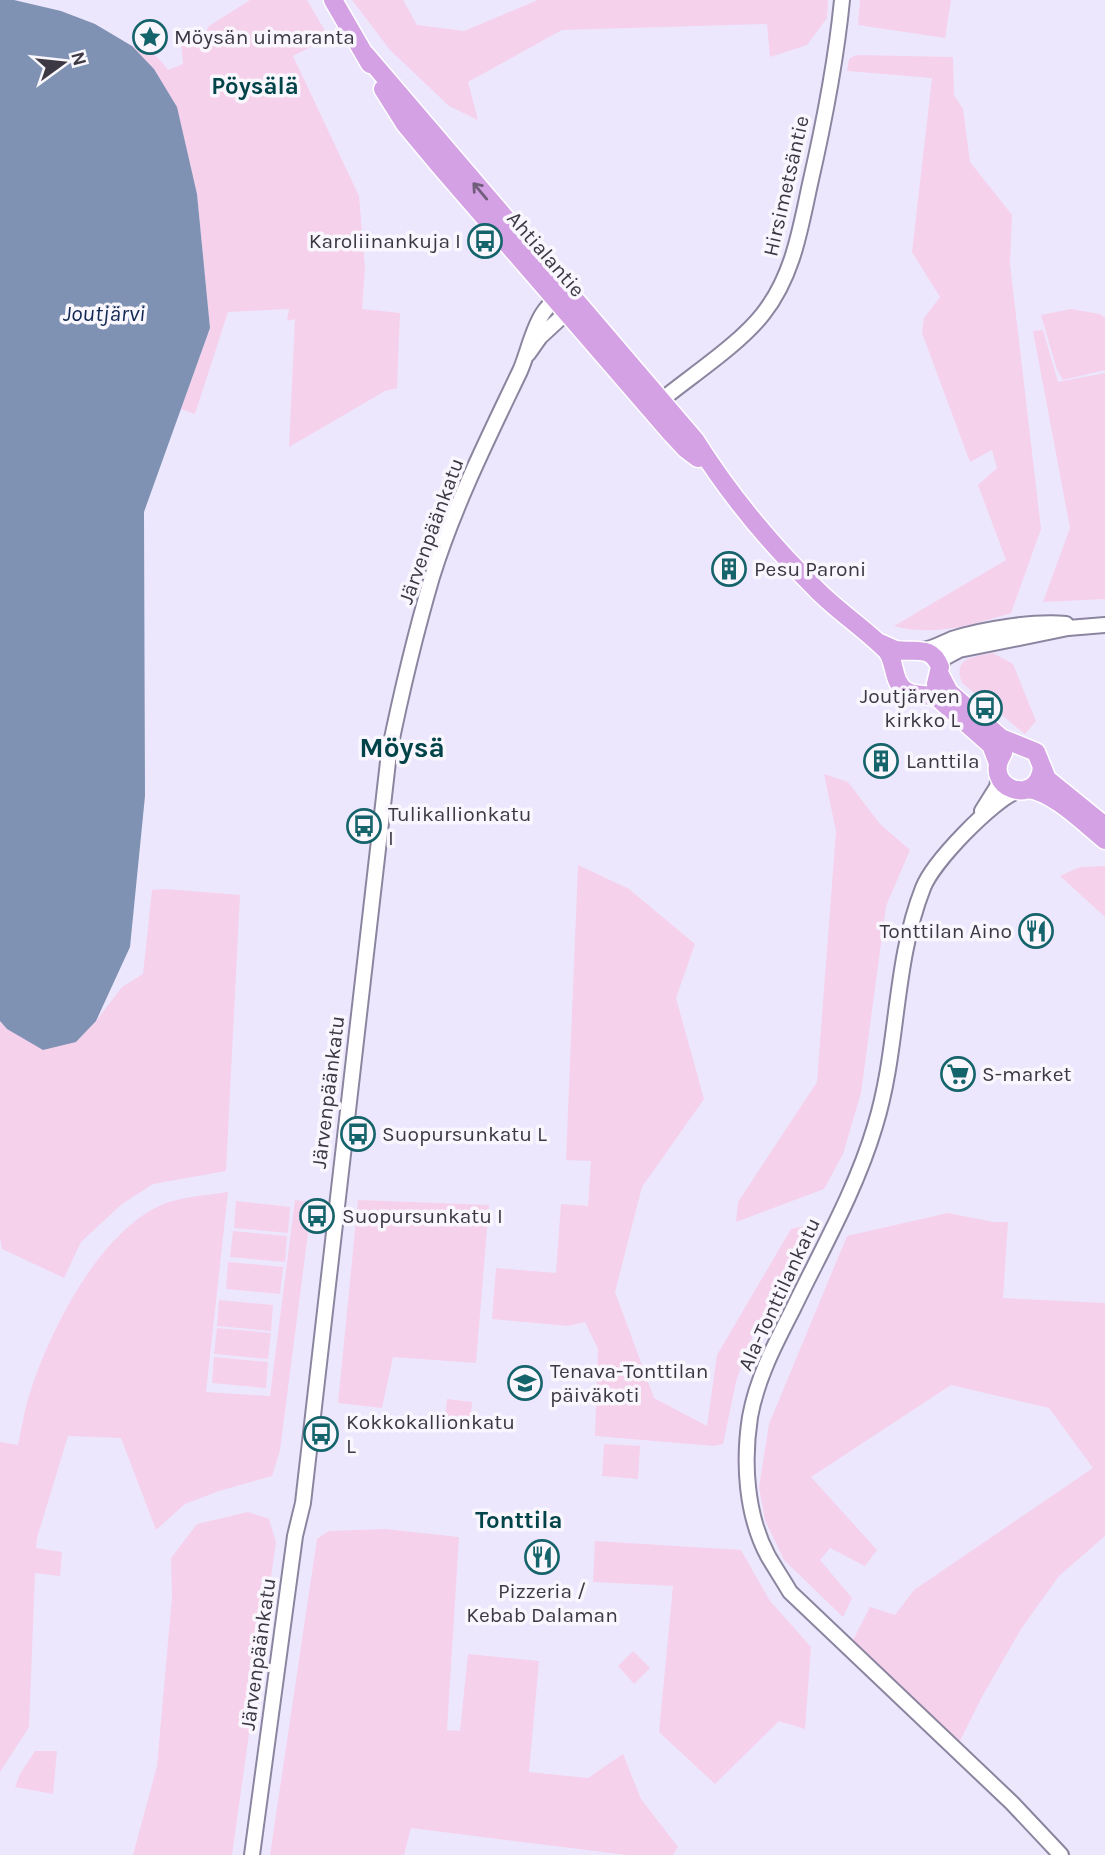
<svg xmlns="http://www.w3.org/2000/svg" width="1105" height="1855" font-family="Karla,sans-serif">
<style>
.green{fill:#f5d1ec}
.water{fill:#8092b3}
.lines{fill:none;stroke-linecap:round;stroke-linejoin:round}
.minor-casing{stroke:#8c859f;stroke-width:18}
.major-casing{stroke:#fff;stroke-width:21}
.minor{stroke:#fff;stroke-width:14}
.major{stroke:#d3a1e4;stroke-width:18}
.oneway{stroke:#715d7c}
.labels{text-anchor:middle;stroke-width:7;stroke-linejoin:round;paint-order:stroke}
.poi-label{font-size:21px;fill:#3c3844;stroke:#f9f7fd;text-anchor:start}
.street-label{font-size:21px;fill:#3c3844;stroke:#f9f7fd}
.water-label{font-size:23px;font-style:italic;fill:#112853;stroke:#f9f7fd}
.quarter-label{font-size:24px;font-weight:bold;fill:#004349;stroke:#f9f7fd}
.district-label{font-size:28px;font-weight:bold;fill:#004349;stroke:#f9f7fd}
</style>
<rect width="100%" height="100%" fill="#ede7fe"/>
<!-- green -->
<path class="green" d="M250 0H307L331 41 311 47 293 56 359 196 365 268 362 309 400 313 397 388 385 391 289 447 295 319 287 321 289 309 228 312 195 414 181 409 210 328 197 194 176 107 154 69 132 46C149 49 158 56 168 70L183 64 181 43 200 44 209 26Z
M352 0H403L417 25 464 31 538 0H828L827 18 807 45 770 57 767 24 562 30 468 82 478 120 449 106 390 50Z
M860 0H951L945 38 858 25Z
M856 55 953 57 954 95 963 109 970 162 1012 215 1010 264 1041 529 1011 613C972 625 934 637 894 626L1006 560 978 485 997 468 992 450 970 462 922 333 924 318 940 297 912 252 932 78 847 71 849 59Z
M1071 309 1100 314 1105 318V370L1063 380 1057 370 1041 315Z
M1043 330 1058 382 1105 373V599L1043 602 1070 528 1033 331Z
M993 653 1013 664 1036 721 1025 734 962 683C952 657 974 657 993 653Z
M824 774 848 782 880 824 910 850 886 906 861 1093 843 1154 824 1189 736 1222 738 1202 817 1082 836 831Z
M578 865 629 889 695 944 676 998 704 1099 642 1187 615 1292 654 1398 707 1426 717 1355 791 1229 809 1225 748 1346 736 1382 723 1444 714 1446 595 1436 598 1349 585 1322 568 1326 492 1319 496 1268 556 1273 561 1204 588 1206 591 1161 566 1160Z
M1105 866V917L1060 876 1080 867Z
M165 889 240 895 226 1171 153 1184 122 1204 81 1242 64 1278 2 1249 0 1238V1021L7 1029 76 1042 96 1021 122 987 143 974 152 890Z
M228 1192 206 1392 270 1396 295 1200 312 1202 280 1450 272 1476 219 1491 185 1504 156 1530 121 1438 68 1436 37 1538 36 1548 62 1552 60 1576 35 1573 29 1727 0 1772V1442L18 1445C22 1428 24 1410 30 1393 50 1330 98 1235 159 1206 180 1196 205 1196 228 1192Z
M358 1200 489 1205 476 1363 393 1357 382 1408 338 1403Z
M236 1201 290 1207 288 1233 234 1228Z
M948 1213 993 1222H1008L1003 1298 1105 1303V1536L1059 1576 1021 1629 983 1695 959 1743 852 1642 870 1607 895 1615 914 1590 1093 1468 1049 1408 951 1385 811 1477 877 1550 865 1566 830 1548 820 1560 852 1598 843 1617 784 1560 765 1520 759 1487 769 1424 847 1236Z
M233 1231 287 1236 285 1262 230 1257Z
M228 1262 283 1267 280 1294 226 1289Z
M219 1300 273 1305 271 1331 217 1326Z
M217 1328 271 1333 268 1359 214 1354Z
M214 1357 268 1362 266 1388 212 1383Z
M447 1399 472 1402 470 1431 444 1428Z
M604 1444 640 1446 638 1479 602 1476Z
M248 1512 269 1519 276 1542 232 1855H133L157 1766 172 1597 171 1558 197 1524Z
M385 1529 459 1537 447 1730 460 1731 468 1654 539 1661 529 1772 588 1778 623 1754 641 1799 678 1847 673 1855H627L411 1828 404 1855H270L317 1539 329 1531Z
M595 1541 741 1550 770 1601 811 1647 805 1729 779 1721 715 1784 659 1732 673 1586 593 1582Z
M633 1651 650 1668 634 1684 618 1666Z
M35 1751H57L53 1794 15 1787 20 1774Z"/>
<!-- water -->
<path class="water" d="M0 0H14L61 11 95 24 132 46 154 69 177 107 197 194 210 328 144 512 145 796 130 947 96 1021 76 1042 43 1050 7 1029 0 1021Z"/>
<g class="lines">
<!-- minor casing -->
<g class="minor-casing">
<path id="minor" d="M653 407C686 379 737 347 763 314 793 276 800 230 810 184 824 123 836 62 842 0
M922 650C933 649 942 643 952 639 983 629 1034 621 1066 624
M940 667 944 658 959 650 1068 628 1105 625
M1017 791C992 801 933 862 923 888 893 964 899 1049 875 1126 856 1190 822 1249 793 1309 775 1344 757 1378 750 1417 743 1462 746 1515 768 1556 775 1568 783 1580 790 1592L1012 1803 1061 1855
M982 811 997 787 999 776
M252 1855 295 1536 303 1503 389 753C401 694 415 635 432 577 454 506 488 438 520 371 531 347 537 297 570 296L567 312 540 337 528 354"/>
</g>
<!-- major casing -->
<g class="major-casing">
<path id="major" d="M333 0 370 64
M365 54 695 440C729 494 772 546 818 591 839 612 865 629 887 651 896 663 892 682 906 691 916 697 928 693 939 699L991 745 998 763
M383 89 405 124 440 166 671 433 686 449 698 458
M880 643C885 645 890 648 896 650 915 653 931 644 940 667L936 684
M940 675 949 692 1001 738 1036 752 1047 779 1105 826
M1003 753C980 788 1038 809 1042 767
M1027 789C1053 791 1085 824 1105 840"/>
</g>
<!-- minor -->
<use href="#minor" class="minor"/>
<!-- major -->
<use href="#major" class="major"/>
</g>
<!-- one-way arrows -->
<defs><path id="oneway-shaft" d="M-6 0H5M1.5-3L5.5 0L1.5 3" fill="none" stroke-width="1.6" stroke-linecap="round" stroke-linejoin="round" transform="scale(1.75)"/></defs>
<use class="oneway" href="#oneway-shaft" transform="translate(480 191) rotate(-130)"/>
<!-- icons -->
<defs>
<g id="sight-ring" transform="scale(1.75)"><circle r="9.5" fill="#f9f7fd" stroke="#15636b" stroke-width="1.5"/><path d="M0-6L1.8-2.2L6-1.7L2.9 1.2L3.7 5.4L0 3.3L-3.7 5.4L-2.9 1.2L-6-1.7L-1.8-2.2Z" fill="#15636b"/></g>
<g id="bus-ring" transform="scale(1.75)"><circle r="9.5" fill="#f9f7fd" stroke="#15636b" stroke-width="1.5"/><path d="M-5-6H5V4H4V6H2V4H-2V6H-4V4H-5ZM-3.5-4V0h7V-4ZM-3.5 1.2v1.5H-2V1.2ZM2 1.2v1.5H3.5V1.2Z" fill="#15636b"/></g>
<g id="building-ring" transform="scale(1.75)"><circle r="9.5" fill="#f9f7fd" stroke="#15636b" stroke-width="1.5"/><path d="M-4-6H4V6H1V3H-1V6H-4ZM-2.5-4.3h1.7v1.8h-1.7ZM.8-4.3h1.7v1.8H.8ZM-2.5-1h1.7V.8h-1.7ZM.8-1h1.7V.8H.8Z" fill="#15636b"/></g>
<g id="restaurant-ring" transform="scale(1.75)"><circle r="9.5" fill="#f9f7fd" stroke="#15636b" stroke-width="1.5"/><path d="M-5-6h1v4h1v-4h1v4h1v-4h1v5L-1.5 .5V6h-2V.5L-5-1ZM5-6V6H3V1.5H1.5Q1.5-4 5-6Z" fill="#15636b"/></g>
<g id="supermarket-ring" transform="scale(1.75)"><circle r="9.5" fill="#f9f7fd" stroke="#15636b" stroke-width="1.5"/><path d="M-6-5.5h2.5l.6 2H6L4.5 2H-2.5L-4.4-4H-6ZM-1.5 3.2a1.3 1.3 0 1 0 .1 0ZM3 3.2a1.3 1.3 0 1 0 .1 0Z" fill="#15636b"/></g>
<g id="school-ring" transform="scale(1.75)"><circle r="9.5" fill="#f9f7fd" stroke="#15636b" stroke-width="1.5"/><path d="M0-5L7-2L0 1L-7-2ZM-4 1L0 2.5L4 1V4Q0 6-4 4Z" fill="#15636b"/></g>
</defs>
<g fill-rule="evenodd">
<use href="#sight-ring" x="150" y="37"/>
<use href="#bus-ring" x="485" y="241"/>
<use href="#building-ring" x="729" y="569"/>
<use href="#bus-ring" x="985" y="708"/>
<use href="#building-ring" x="881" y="761"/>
<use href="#bus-ring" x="364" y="826"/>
<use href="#restaurant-ring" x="1036" y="931"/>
<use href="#supermarket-ring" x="958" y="1074"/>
<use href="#bus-ring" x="358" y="1134"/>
<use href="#bus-ring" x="317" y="1216"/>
<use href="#school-ring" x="525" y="1383"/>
<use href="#bus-ring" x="321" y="1434"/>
<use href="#restaurant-ring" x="542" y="1557"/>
</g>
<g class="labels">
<!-- poi labels -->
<g class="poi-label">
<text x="174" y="44">Möysän uimaranta</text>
<text x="461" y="248" text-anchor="end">Karoliinankuja I</text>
<text x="754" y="576">Pesu Paroni</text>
<text x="960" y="703" text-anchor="end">Joutjärven<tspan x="960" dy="24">kirkko L</tspan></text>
<text x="906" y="768">Lanttila</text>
<text x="388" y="821">Tulikallionkatu<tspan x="388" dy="24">I</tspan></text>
<text x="1012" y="938" text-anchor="end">Tonttilan Aino</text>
<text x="982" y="1081">S-market</text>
<text x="382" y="1141">Suopursunkatu L</text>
<text x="342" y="1223">Suopursunkatu I</text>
<text x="550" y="1378">Tenava-Tonttilan<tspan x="550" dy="24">päiväkoti</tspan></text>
<text x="346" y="1429">Kokkokallionkatu<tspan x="346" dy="24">L</tspan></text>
<text x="542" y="1598" text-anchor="middle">Pizzeria /<tspan x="542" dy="24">Kebab Dalaman</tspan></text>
</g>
<!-- street labels -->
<g class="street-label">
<text transform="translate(786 186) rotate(-77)" y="7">Hirsimetsäntie</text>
<text transform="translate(546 254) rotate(49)" y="7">Ahtialantie</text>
<text transform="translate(431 531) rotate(-70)" y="7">Järvenpäänkatu</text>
<text transform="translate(328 1092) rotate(-83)" y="7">Järvenpäänkatu</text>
<text transform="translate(779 1294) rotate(-65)" y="7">Ala-Tonttilankatu</text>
<text transform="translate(258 1654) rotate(-82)" y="7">Järvenpäänkatu</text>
</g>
<!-- water labels -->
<g class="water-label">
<text x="104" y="321">Joutjärvi</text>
</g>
<!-- quarter labels -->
<g class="quarter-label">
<text x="255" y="94">Pöysälä</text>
<text x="519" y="1528">Tonttila</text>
</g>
<!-- district labels -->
<g class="district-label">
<text x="402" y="757">Möysä</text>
</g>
</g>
<!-- north arrow -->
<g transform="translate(63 63) rotate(75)" stroke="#f9f7fd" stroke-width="5" paint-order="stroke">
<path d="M0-5L12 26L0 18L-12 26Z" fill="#3c3844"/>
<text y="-10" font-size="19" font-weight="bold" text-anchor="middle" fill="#3c3844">N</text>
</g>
</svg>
